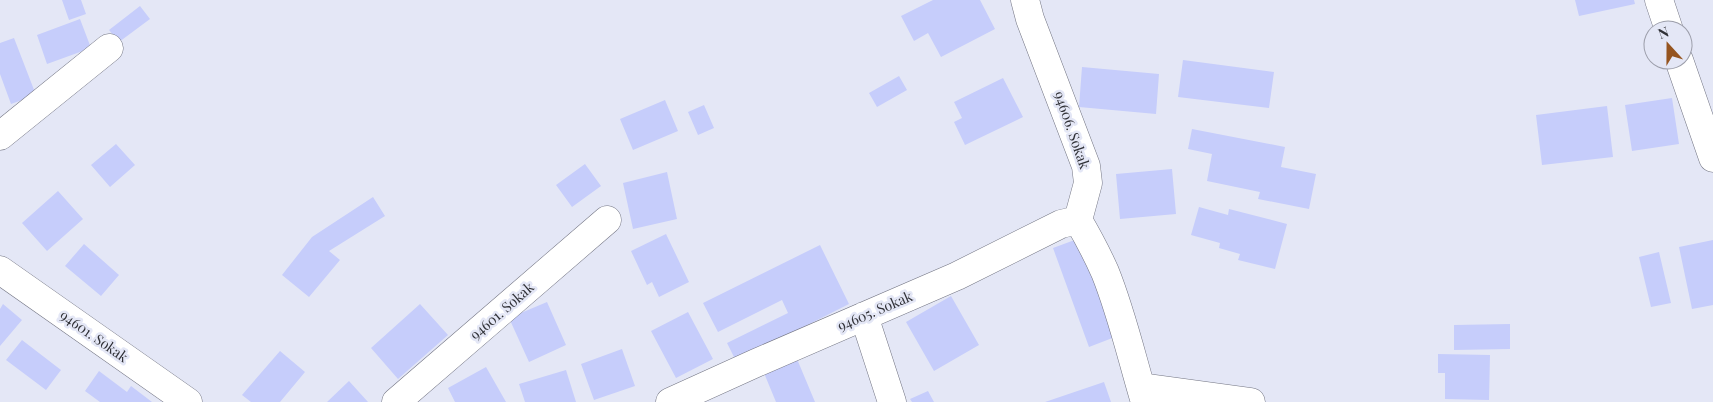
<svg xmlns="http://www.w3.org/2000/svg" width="1713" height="402" font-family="'Playfair Display',serif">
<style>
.building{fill:#c6cdfb}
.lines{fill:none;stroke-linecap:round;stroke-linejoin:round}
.street-casing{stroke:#737583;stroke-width:29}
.secondary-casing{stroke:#737583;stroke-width:29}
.street{stroke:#fff;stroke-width:28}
.secondary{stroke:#fff;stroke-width:28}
.labels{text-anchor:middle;stroke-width:5;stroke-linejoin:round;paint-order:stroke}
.street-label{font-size:14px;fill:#303137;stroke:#e4e7f6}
</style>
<rect width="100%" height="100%" fill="#e4e7f6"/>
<!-- building -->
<path class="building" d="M62 0H81L86 14 69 20Z
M933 0H980L995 29 941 57 928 33 914 41 901 16Z
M1575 0H1634L1635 4 1579 16Z
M140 6 150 19 119 42 109 30Z
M80 19 91 48 47 64 37 35Z
M14 38 36 95 11 104 0 74V43Z
M1183 60 1274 72 1269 108 1178 97Z
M1082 67 1159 74 1156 114 1079 107Z
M899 76 907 90 877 107 869 93Z
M1003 78 1023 117 965 145 954 122 962 118 954 102Z
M1672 98 1679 144 1632 151 1625 105Z
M665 100 678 131 633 150 620 119Z
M704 105 714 128 698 135 688 112Z
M1607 106 1613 157 1542 165 1536 115Z
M1192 129 1285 147 1281 167 1316 174 1309 209 1258 199 1260 192 1207 181 1212 154 1188 149Z
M116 144 135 165 110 187 91 165Z
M585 164 601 186 572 207 556 185Z
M1172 169 1176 214 1120 219 1116 174Z
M667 172 677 219 633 229 623 183Z
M58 191 83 219 47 251 22 223Z
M373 197 385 216 329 251 340 260 309 297 282 275 312 237Z
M1199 207 1228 215 1229 209 1287 224 1275 269 1238 260 1240 254 1219 248 1220 243 1191 235Z
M666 234 689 282 659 297 652 282 647 285 631 251Z
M1080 238 1115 337 1089 347 1053 248Z
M1713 240V305L1692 309 1679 247Z
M84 244 119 275 101 296 65 266Z
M820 245 849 304 736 361 727 343 788 313 782 300 718 332 703 303Z
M1659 252 1671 303 1651 307 1639 257Z
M951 296 979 345 934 371 906 322Z
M547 302 566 345 529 362 509 318Z
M3 304 22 320 0 346V309Z
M420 304 448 335 398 379 371 348Z
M688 312 713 359 676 378 651 331Z
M1510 324V349L1454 350V325Z
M22 340 61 370 46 390 6 360Z
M622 349 635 386 594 400 581 364Z
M280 351 305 372 280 402H251L242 395Z
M1438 354 1490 355 1489 400 1445 399V373H1438Z
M797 359 815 402H776L764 373Z
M486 367 506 402H455L448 388Z
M566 370 576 402H525L519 384Z
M99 371 127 392 131 386 152 402H100L85 391Z
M349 381 368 402H327Z
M1104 382 1111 402H1045Z
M928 391 934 402H912L910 399Z"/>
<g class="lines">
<!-- street casing -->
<g class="street-casing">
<path id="street" d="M1025 0 1030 19 1086 166 1088 183 1078 220C1088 237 1097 254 1105 272 1122 314 1132 359 1145 402
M1659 0 1669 30
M1679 60 1713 158
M0 136 109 48
M864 316 892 402
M1141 387 1251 402
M396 402 607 220
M670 402 756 363 957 276 1061 224 1078 220"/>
</g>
<!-- secondary casing -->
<g class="secondary-casing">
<path id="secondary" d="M0 270 188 402"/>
</g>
<!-- street -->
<use href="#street" class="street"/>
<!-- secondary -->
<use href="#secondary" class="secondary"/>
</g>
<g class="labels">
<!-- street labels -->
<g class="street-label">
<text transform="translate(1072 130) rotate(71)" y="5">94606. Sokak</text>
<text transform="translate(502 311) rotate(-41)" y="5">94601. Sokak</text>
<text transform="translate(875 311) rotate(-23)" y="5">94605. Sokak</text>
<text transform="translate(94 336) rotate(35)" y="5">94601. Sokak</text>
</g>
</g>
<!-- north arrow -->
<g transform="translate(1668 45) rotate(339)"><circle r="24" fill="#e4e7f6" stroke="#9c9eaa"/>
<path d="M0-4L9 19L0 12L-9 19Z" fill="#95541f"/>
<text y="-8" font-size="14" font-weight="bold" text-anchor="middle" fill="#303137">N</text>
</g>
</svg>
